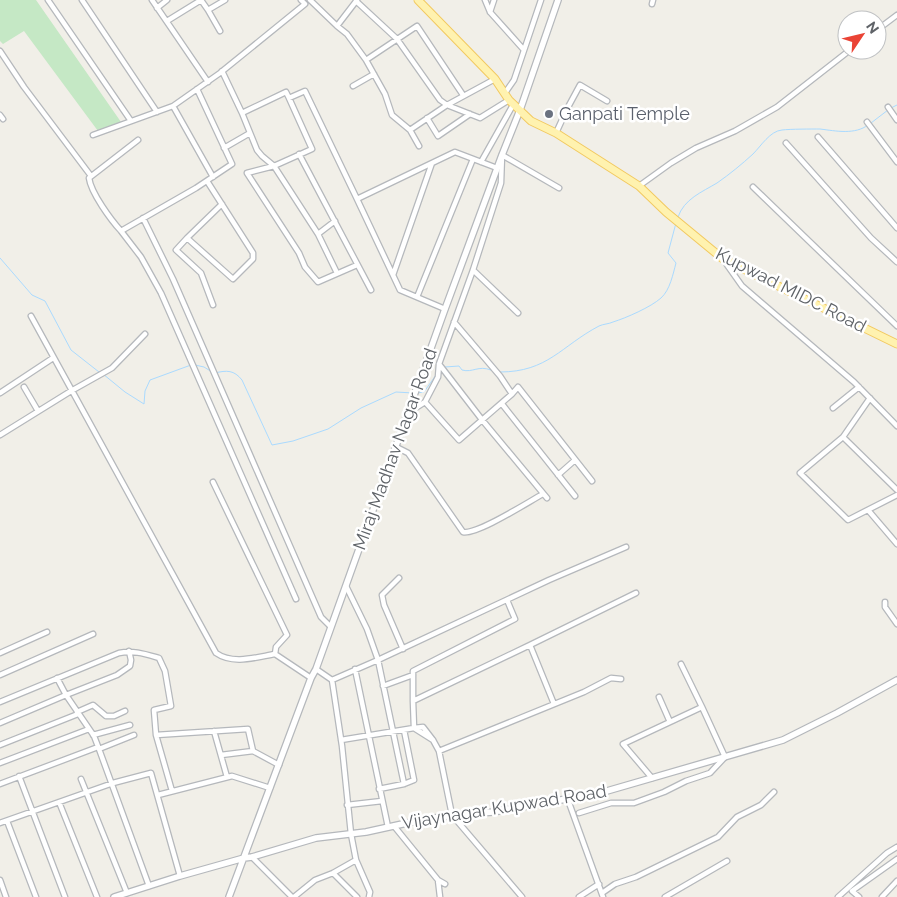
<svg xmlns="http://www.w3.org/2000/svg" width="897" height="897" font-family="Raleway,sans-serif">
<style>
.green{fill:#c5e8c5}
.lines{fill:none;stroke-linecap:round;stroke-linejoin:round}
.stream{stroke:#aadaff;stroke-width:1}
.minor-casing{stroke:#b5b8bc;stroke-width:7}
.tertiary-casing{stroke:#b5b8bc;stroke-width:8}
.primary-casing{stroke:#f2c960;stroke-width:9}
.minor{stroke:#fff;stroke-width:4.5}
.tertiary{stroke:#fff;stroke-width:5.5}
.primary{stroke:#fff2af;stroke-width:7}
.worship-dot{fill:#6b7280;stroke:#fff;stroke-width:2}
.labels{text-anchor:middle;stroke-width:5;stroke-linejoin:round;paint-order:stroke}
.worship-label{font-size:18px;fill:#5b616d;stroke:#fff;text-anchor:start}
.street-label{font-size:18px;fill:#5f6368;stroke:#fff}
</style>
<rect width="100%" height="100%" fill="#f1efe8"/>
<!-- green -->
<path class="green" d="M0 0H36L121 122 98 131 24 31 3 44 0 41Z"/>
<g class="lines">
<!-- stream -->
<path class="stream" d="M891 108 897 105
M871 123 888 110
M678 217C684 199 702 192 717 183 730 174 742 164 753 154 761 146 770 131 782 130 790 129 812 129 820 129 836 131 855 135 868 125
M0 258 32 295 45 301 71 350 99 372
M195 365 204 367 212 372
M445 367 459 366 462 370C473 373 478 365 491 370
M500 372C548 372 561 346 599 326 603 324 609 324 613 322 626 318 651 307 661 298 670 290 673 274 676 263L668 253 676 223
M215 373C227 370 234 370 242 380L272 445 293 441 328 429 361 408 396 392 413 393
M103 374 125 392 144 404 145 391 150 380 191 365
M417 393 424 392 436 375"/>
<!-- minor casing -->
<g class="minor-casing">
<path id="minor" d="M48 0 131 121
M82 0 157 112
M152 0 208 82
M310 0 337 26 347 34 366 60 385 94 392 115 410 130 419 146
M485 0 490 12 524 50
M356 1 397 39 440 100 447 105 495 79
M652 4 653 0
M157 8 167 0
M208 10 220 31
M490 12 494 0
M167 21 201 0 208 10 225 0
M337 26 357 0
M877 30 897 15
M0 51 24 87 91 176
M366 60 417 26 463 95
M222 71 242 113 286 92 289 98 305 91 357 199
M353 86 374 74
M197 89 232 164 196 188 121 231 141 257 161 293 296 599
M505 93 514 80 541 0
M289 98 312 149 274 166 247 173 299 253 305 267 318 282 357 265
M173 106 213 177
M888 107 897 120
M242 113 257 150 262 156 274 166 318 234 337 273
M0 115 3 119
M427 118 438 136 470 114
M867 122 897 162
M410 130 447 105 480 118 509 100
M556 133 567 109 580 85 607 101
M93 135 173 106 220 73 305 4 301 0
M818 137 897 228
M786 143 871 238 897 262
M224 148 250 133
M299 154 371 290
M481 162 513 105
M207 181 253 253V259L233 279 187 238 222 204
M639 186 671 163 696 148 735 131 777 107 850 50
M753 187 897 326
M143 218 173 279 321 617 330 626
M121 231C111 220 91 193 89 178L138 140
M318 234 335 221
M187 238 176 250 201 273 213 305
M725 262 742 286 854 382 897 426
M473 270 518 313
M393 275 432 163
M417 297 473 159
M445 309 400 290 357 199 455 152 497 168
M31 316 216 653C233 665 257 657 275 654L311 678
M454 322 500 376 512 394 518 387 592 481
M439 364 483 421 547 498
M24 387 38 411
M0 393 53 358
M870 398 843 437 897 490
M425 402 459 440 512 394
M502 404 575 496
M833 408 859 387
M409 412 425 402 438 377 439 364 473 270 501 183 502 155 559 188
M0 435 71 391 112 368 145 334
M843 437 800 473 848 520 897 495
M396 447 408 453 463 532C477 535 528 502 543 494
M558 475 575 460
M213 482 287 635 276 647 275 654
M868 510 897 544
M399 578 382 595 384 605 403 649
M885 602V607L897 624
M530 645 636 593
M0 653 47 632
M681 664 702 707
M316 669 332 680 378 660 367 629 346 586
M355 669 388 827
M0 675 93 634
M57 678 66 695 117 675 130 666 131 660 129 651
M332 680 342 746 351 834 356 860 370 892 369 897
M383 686 413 675
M659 697 670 722
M413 701V671L515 619 507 600
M0 702 119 653C133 650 145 654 159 658L165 671 171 706 154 710 156 735
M77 712 93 705 106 716H114L125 711
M0 723 66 695 94 736 99 749 149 886
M214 731 227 777
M93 735 130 725
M341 740 414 728 413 701 530 645 554 704
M433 740 414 728 423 727 433 740 439 751 452 815 522 897
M0 745 78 714
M99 749 134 735
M439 751 584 692 611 678 621 679
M221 755 253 751
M0 763 89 729
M19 776 65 897
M81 779 127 893
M0 784 98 747
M404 784 414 780 404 730
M379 789 404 784 378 660 549 580 626 547
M172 791 156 735 248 729 253 751 279 765
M158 795 232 776 270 788
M568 800 603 897
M59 802 97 897
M347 805 382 801
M579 813 611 803H634L664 792 686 781 710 773 725 757 702 707 623 744 652 778
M7 821 36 897
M0 823 113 783 151 773 180 876
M394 826 438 880 445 884
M252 857 292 897
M333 873 357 897
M0 880 6 897
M438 880 440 897
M602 893 615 884 636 877 718 837 737 817 761 805 774 792
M294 897 315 880 333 873 356 860
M579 897 599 884
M665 897 727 861
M838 897 887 853 897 847
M859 897 852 891 897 859
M882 897 897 881"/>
</g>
<!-- tertiary casing -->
<g class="tertiary-casing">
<path id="tertiary" d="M114 897 180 876 244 858 252 857 316 838 366 832 407 823 452 815 493 812 600 793 783 740 837 713 897 680
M229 897 311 678 316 669 445 309 502 155 520 110 558 0"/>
</g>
<!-- primary casing -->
<g class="primary-casing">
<path id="primary" d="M418 0 495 79 509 100 531 121 556 133 639 186 666 212 723 259 897 344"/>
</g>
<!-- minor -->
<use href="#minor" class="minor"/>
<!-- tertiary -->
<use href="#tertiary" class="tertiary"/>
<!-- primary -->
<use href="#primary" class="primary"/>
</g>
<!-- markers -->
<circle class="worship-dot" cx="549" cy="114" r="5"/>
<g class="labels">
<!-- worship labels -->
<g class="worship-label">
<text x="559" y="120">Ganpati Temple</text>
</g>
<!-- street labels -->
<g class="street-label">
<text transform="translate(791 290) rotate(27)" y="6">Kupwad MIDC Road</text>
<text transform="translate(395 449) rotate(-70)" y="6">Miraj Madhav Nagar Road</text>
<text transform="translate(504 807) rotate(-9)" y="6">Vijaynagar Kupwad Road</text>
</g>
</g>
<!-- north arrow -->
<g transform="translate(862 35) rotate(55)"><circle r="24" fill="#ffffff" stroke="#bfc1c3"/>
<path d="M0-4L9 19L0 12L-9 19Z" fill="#ea4335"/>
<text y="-8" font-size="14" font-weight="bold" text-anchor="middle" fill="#5f6368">N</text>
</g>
</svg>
